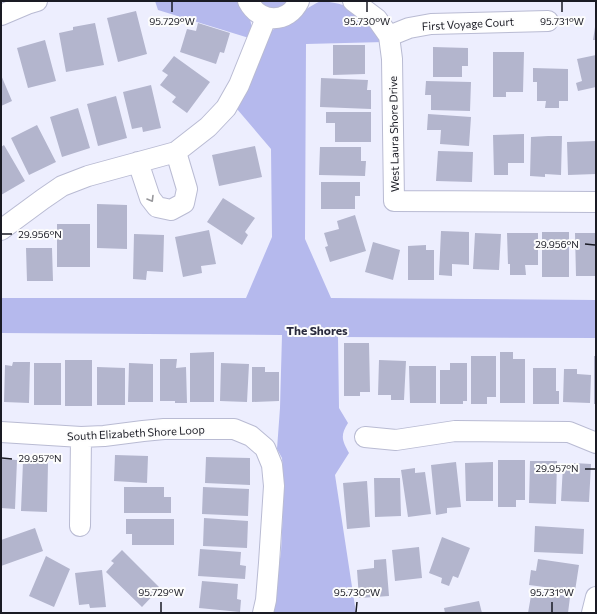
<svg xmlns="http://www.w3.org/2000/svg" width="597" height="614" font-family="Commissioner,sans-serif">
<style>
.green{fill:#b5b9ed}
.building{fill:#b3b5cd}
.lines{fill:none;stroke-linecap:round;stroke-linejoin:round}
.minor-casing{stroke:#b9bbd3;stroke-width:22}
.minor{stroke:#fff;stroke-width:20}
.oneway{stroke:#98989c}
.ticks{fill:none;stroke:#1a1b24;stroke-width:1.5}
.labels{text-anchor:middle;stroke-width:4;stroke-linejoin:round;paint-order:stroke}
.street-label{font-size:11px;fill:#1a1b24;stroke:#fdfdfd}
.neighbourhood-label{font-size:12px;font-weight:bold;fill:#292a3d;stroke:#fdfdfd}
.ticks-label{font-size:10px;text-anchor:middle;fill:#1a1b24;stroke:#fdfdfd;stroke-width:4;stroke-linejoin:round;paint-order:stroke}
</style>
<rect width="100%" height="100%" fill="#edeefe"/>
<!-- green -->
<path class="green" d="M155 1H242C247 13 256 26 249 38L158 10Z
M258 1H290L282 9 269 10Z
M321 1C358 5 363 14 384 42L306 44 305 239 331 298 596 300V338L338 337 339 408 348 423C340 436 342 440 349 453L335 475 356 613H272L281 552 284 486 282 458 277 449 280 408 282 335 1 333V298H246L272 237 271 149 237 109 267 34C274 28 281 26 289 21 301 14 307 7 321 1Z"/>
<!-- building -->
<path class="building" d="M136 11 147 54 118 62 107 18Z
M95 23 104 65 66 72 59 33 73 30V27Z
M198 23 230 33 224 53 220 52 216 64 180 52 187 29 196 31Z
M595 27H596V40H593Z
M45 40 56 81 28 88 17 48Z
M333 45H365V74L333 75Z
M433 47 468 48V66H462V77H433Z
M493 52H524L523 92H506V97H493Z
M596 55V87L578 91 576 83 582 81 577 59Z
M174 56 210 82 187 113 172 102 176 97 160 85 168 75 162 71Z
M533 68 568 69V101H559V108H545L546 101H537V82H533Z
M1 75 12 101 1 106Z
M321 78 368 80 367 90H371V109L320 107Z
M426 81 471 82 470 111 431 110V95H425Z
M151 85 161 128 143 132 142 127 132 129 123 92Z
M116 96 127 138 98 146 87 104Z
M78 108 90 148 62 157 50 117Z
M326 112H371V142H335V123H326Z
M428 114 471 117 469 146 440 144 441 130H427Z
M37 125 56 162 29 175 11 138Z
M524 134V163H508V175H494L493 135Z
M548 136H562L561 175 545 174V177L530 176 531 137Z
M596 141V174L568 175 567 142Z
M4 145 25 181 1 195V147Z
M255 146 262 177 219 186 212 155Z
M320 147H361V161H366L365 176 319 175Z
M438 151 473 152 472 182 436 181Z
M321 182H360V196H355V209H321Z
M223 198 255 218 245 232 248 235 242 245 207 222Z
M97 204 127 205V249L97 248Z
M355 215 366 251 330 262 325 247 328 246 324 233 339 229 337 221Z
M57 224H90V267H57Z
M209 230 216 264 201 266 202 273 183 277 175 237Z
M441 231 469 232V265L452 264V276L439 275Z
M542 232H569V277H542Z
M475 233 501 234 499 270 473 269Z
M507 233H538V265H525L526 275H510V264H508Z
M575 233H596V276H576Z
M134 234 164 235 163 272 147 271 146 280 133 279Z
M373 242 400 250 393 280 365 272Z
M426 245V250H434V280H408V246Z
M26 248H52L53 281H27Z
M344 343H369L370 392H360V396H344Z
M214 352V402H190V353Z
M500 352H513V359H525V403H500Z
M471 356H496V397H487V404H471Z
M594 356H596V404H594Z
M160 359H177L176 368 186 367 187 403H175V401H160Z
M65 360H92V406H65Z
M379 360 406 361 404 400H391V395H378Z
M13 362H30L29 403 4 402 5 365 12 366Z
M34 363H61V405H34Z
M129 363 153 364V402H128Z
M221 363 249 364 247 402 220 401Z
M450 363H467V401H463V404H440V370H450Z
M409 366H436V403H410Z
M97 367 125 368V405H97Z
M252 367H265V372H279V401L252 402Z
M533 368H556V391H559V404H533Z
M564 369H577V374L591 375 590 403 563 402Z
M115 455 148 456 147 483 114 481Z
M206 457 250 458V485L205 483Z
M1 459 17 460 15 509 1 508Z
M498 460H525V500H516V507H498Z
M530 461H557L556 504 529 503Z
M23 462 48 463 47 512 21 511Z
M456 462 461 507 447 508V513L436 515 431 465Z
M493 462V501H466L465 463Z
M574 463 591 464 589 502 561 501 563 466H573Z
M415 468V473L425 472 431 514 408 517 401 470Z
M374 478H400L401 516 375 517Z
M367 481 370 527 347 529 343 483Z
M124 487H164V497H171V513H124Z
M203 487 249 489 248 516 202 514Z
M204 518 248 521 247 548 203 546Z
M126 519H174V545H132V534H126Z
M535 526 584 529 583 554 534 552Z
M35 528 43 551 1 566V540Z
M442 537 470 548 458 578 453 576 449 586 441 583 442 578 429 573Z
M419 547 422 578 395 581 392 550Z
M200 549 241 552 240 565 246 566 245 579 198 576Z
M122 550 160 588 142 607 106 572 114 563 111 561Z
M46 556 70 569 54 607 29 596Z
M386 559 389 596 359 598 357 570 374 568V560Z
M538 559 579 565 575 591 529 585 531 570 536 571Z
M102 570 106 607 90 608 89 604 79 605 75 573Z
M202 581 238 584 237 599 241 600 240 612 199 608Z
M532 590 570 597 568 613H528Z
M479 601 482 613H445L444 608Z"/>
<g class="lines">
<!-- minor casing -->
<g class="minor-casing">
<path id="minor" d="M248 1C260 24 288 24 299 1
M353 1 377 19 389 36 392 59 394 201 596 202
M1 15 27 4 37 1
M389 36 409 28 431 24 548 21
M138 162 150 198 157 207 171 210 184 203 187 189 176 152
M1 230 43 199 62 186 88 176 176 152 208 127 226 108 239 85 266 18
M1 432 81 437 104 436 143 431 164 429H234L251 436 265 448 272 465 274 486 269 563 266 600 263 613
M365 437 396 440 455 431 569 432 596 443
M80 526 81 437
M592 613 596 597"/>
</g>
<!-- minor -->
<use href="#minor" class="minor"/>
</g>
<!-- one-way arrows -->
<defs><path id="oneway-chevron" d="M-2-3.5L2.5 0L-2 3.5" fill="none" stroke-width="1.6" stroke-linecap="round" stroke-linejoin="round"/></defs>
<use class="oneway" href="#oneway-chevron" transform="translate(151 199) rotate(59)"/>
<!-- ticks -->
<path class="ticks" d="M172 12V2M367 12V2M562 12V2M2 234H12M585 244 595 245M2 458 12 459M585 469H595M161 612V602M356 612 357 602M552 612V602"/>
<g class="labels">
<!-- street labels -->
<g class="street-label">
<text transform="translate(468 24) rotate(-3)" y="4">First Voyage Court</text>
<text transform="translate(394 134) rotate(-91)" y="4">West Laura Shore Drive</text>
<text transform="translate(136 433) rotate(-3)" y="4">South Elizabeth Shore Loop</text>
</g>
<!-- neighbourhood labels -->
<g class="neighbourhood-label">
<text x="317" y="335">The Shores</text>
</g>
</g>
<g class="ticks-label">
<text x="172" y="25">95.729°W</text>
<text x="367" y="25">95.730°W</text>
<text x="562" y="25">95.731°W</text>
<text x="40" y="238">29.956°N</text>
<text x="557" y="248">29.956°N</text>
<text x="40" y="462">29.957°N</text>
<text x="557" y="472">29.957°N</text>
<text x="161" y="596">95.729°W</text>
<text x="357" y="596">95.730°W</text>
<text x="552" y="596">95.731°W</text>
</g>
<!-- border -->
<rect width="597" height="614" fill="none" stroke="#1a1b24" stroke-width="4"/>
</svg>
